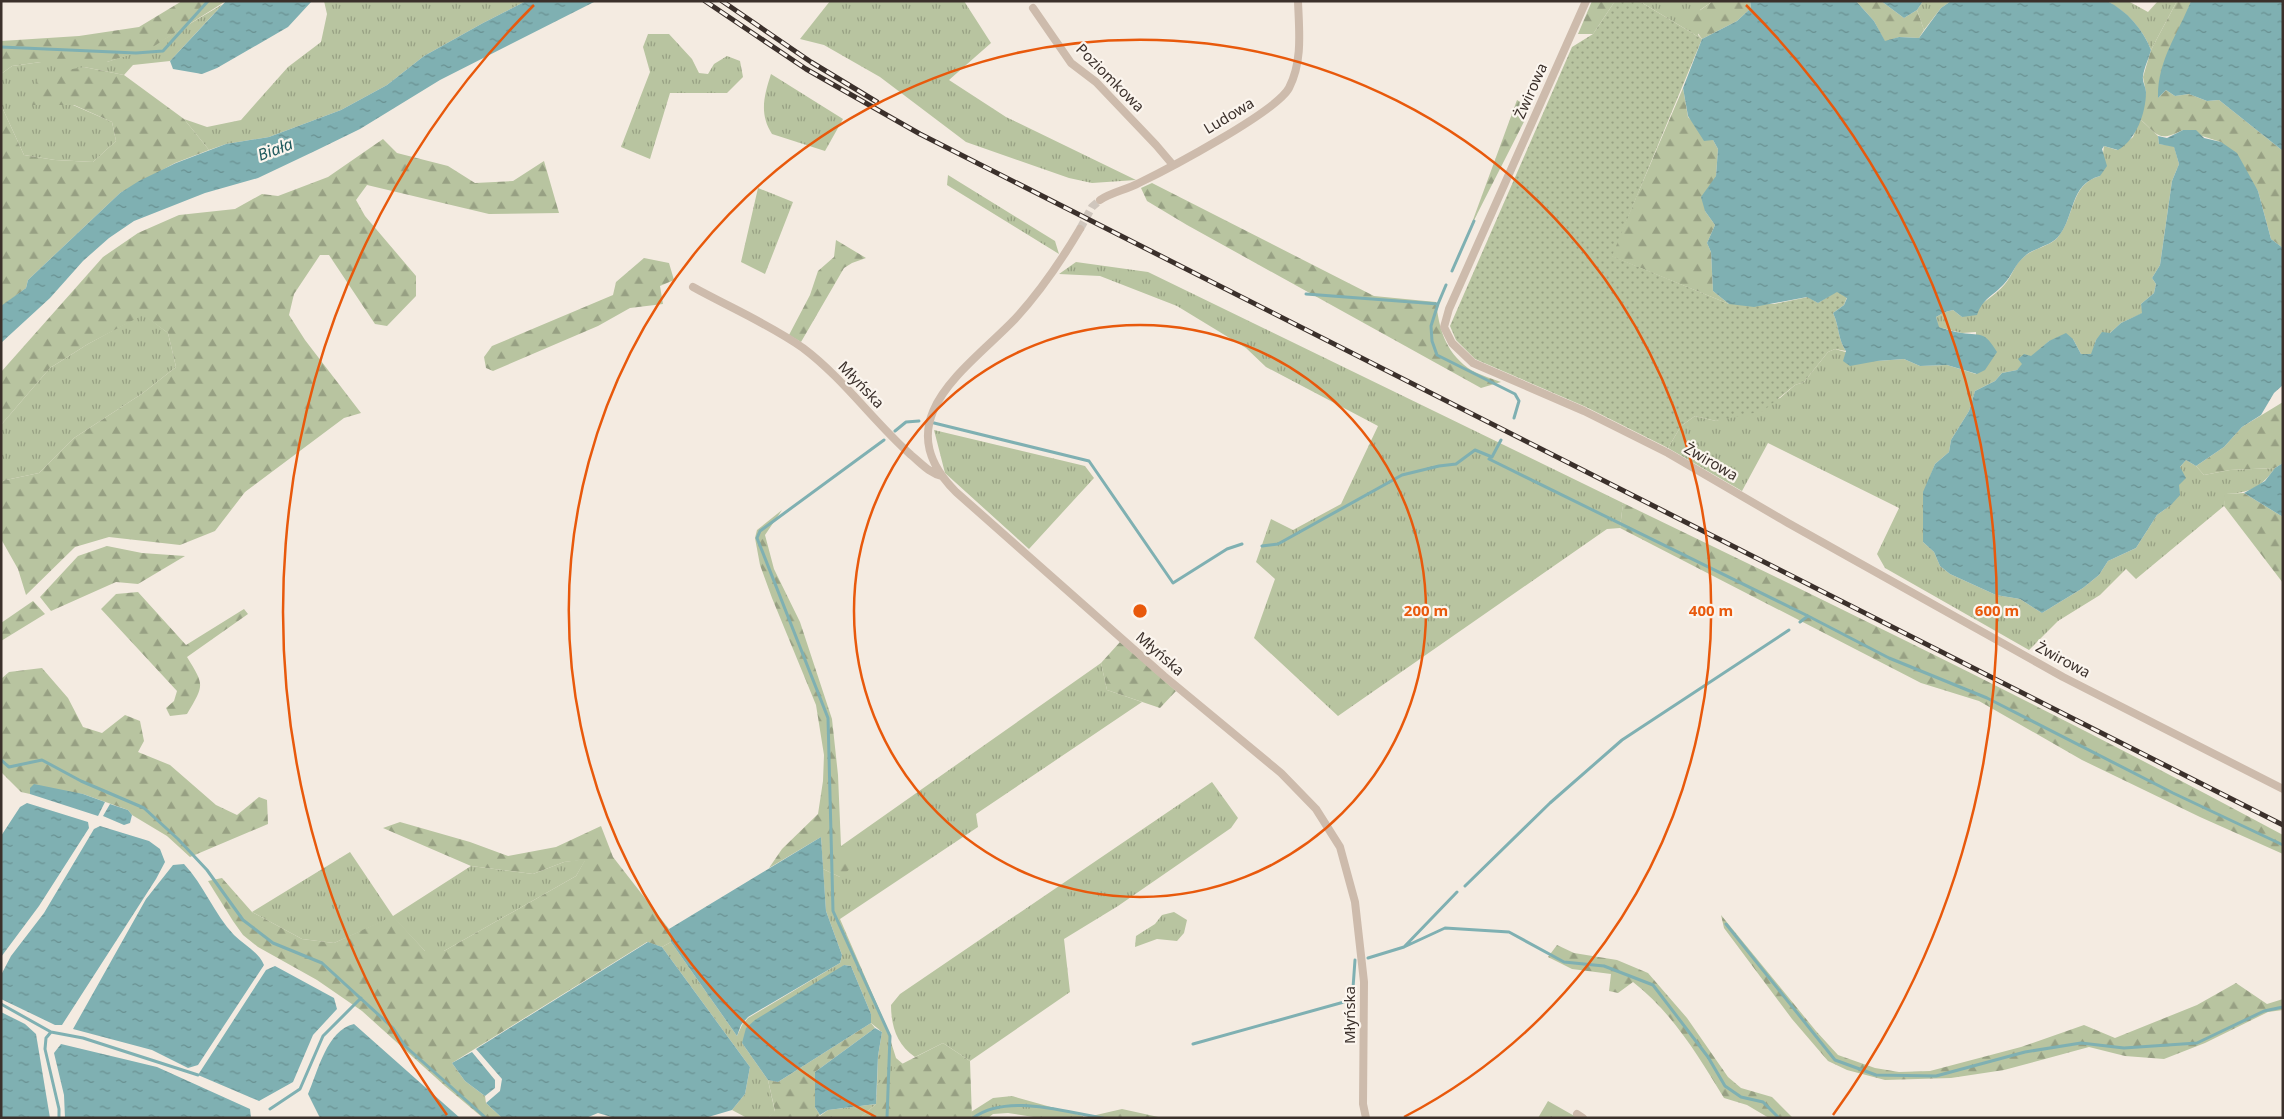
<svg xmlns="http://www.w3.org/2000/svg" width="2284" height="1119" font-family="'Noto Sans',sans-serif">
<style>
.grass{fill:url(#grass-tufts)}
.forest{fill:url(#forest-firs)}
.garden{fill:url(#garden-dots)}
.water{fill:url(#water-ripples)}
.lines{fill:none;stroke-linecap:round;stroke-linejoin:round}
.stream{stroke:#7fb0b2;stroke-width:3}
.minor-tunnel{stroke:#cfc6bd;stroke-width:8;stroke-dasharray:8 4;stroke-linecap:butt}
.minor{stroke:#cdbbac;stroke-width:8}
.rail-casing{stroke:#3b302b;stroke-width:5}
.rail{stroke:#fbf5ee;stroke-width:3;stroke-dasharray:9;stroke-linecap:butt}
.ring{fill:none;stroke:#e8590c;stroke-width:2.5}
.labels{text-anchor:middle;stroke-width:4.5;stroke-linejoin:round;paint-order:stroke}
.street-label{font-size:15px;fill:#3b302b;stroke:#fbf5ee}
.water-label{font-size:16px;font-style:italic;fill:#1f5a5e;stroke:#fbf5ee}
.centre{fill:#e8590c;stroke:#fbf5ee;stroke-width:2.5}
.ring-label{font-size:15px;text-anchor:middle;font-weight:bold;fill:#e8590c;stroke:#fbf5ee;stroke-width:4.5;stroke-linejoin:round;paint-order:stroke}
</style>
<defs>
<pattern id="grass-tufts" width="24" height="20" patternUnits="userSpaceOnUse" patternTransform="scale(1.25)"><rect width="24" height="20" fill="#b8c4a0"/><path d="M3 7l-1-3M5 7V3M7 7l1-3M15 17l-1-3M17 17v-4M19 17l1-3" fill="none" stroke="#97a083"/></pattern>
<pattern id="forest-firs" width="22" height="20" patternUnits="userSpaceOnUse" patternTransform="scale(1.25)"><rect width="22" height="20" fill="#b8c4a0"/><path d="M5 1l3.5 6h-7zM16 11l3.5 6h-7z" fill="#97a083"/></pattern>
<pattern id="garden-dots" width="8" height="8" patternUnits="userSpaceOnUse" patternTransform="scale(1.25)"><rect width="8" height="8" fill="#b8c4a0"/><path d="M2 2h.1M6 6h.1" fill="none" stroke="#97a083" stroke-width="1.8" stroke-linecap="round"/></pattern>
<pattern id="water-ripples" width="26" height="14" patternUnits="userSpaceOnUse" patternTransform="scale(1.25)"><rect width="26" height="14" fill="#7fb0b2"/><path d="M2 4q2-2 4 0t4 0M15 11q2-2 4 0t4 0" fill="none" stroke="#699091"/></pattern>
</defs>
<rect width="100%" height="100%" fill="#f4ebe1"/>
<!-- grass -->
<path class="grass" d="M324 1H526L483 23 424 56 387 85 341 110 269 137 226 144 209 150 184 119 207 127 241 120 288 67 321 42 327 14Z
M830 1H964L991 43 949 80 1006 117 1136 180 1092 183 1069 178 966 142 880 77 824 45 800 39Z
M1639 1H1713L1700 10 1698 35 1702 39Z
M1923 1H1951L1941 8 1924 30 1917 10Z
M2107 1H2128L2148 12 2158 1H2177L2151 50C2143 29 2127 12 2107 1Z
M223 4 170 61 133 65 124 75 84 67 32 105H73L112 122 116 141 93 162 55 160 24 155 1 105V74L12 66 41 62H107L151 47Z
M648 34H669L692 59 699 73 708 74 714 64 727 56 740 61 743 77 727 93H670L650 159 621 147 650 72 643 47Z
M771 74 843 119 825 151 772 134C759 114 764 96 771 74Z
M2140 119 2158 136 2159 144 2174 146 2179 164 2172 181 2160 265 2152 278 2156 284 2154 293 2141 304 2143 313 2121 323 2110 333 2096 340 2092 354H2081L2073 339 2049 341 2017 370 2002 373 1995 381 1975 391 1969 411 1951 440 1949 452 1935 464 1924 492 1923 542 1934 552 1940 566 1950 574 1996 595 2020 599 2042 613 2083 588 2099 575 2108 561 2136 548 2157 515 2171 505 2179 485 2180 467 2186 460 2196 466 2204 475 2230 470 2275 468C2261 488 2249 493 2226 494L2224 506 2136 579 2126 569 2100 595 2058 621 2029 650 1885 568 1877 554 1899 508 1768 443 1742 491 1668 448 1681 426 1695 416 1716 421 1780 398 1795 385 1804 382 1828 352 1835 349 1877 361 1904 359 1920 366 1947 365 1976 374V332L1962 333 1938 327 1936 317 1945 312 1953 310 1962 317C1976 307 1994 297 2005 284 2013 275 2014 264 2025 256 2034 248 2051 246 2058 237 2075 217 2070 184 2100 176L2104 146 2117 150 2133 137Z
M948 175 1055 241 1059 254 947 185Z
M758 188 793 202 765 274 741 262Z
M1076 262 1148 272 1623 503 1620 528 1607 529 1338 716 1254 638 1275 579 1256 562 1271 519 1293 530 1341 504 1378 426 1266 367 1246 348 1177 306 1100 276 1059 274Z
M143 314 168 333 176 367 143 393 74 438 39 473 1 481V425L50 368 88 344Z
M934 430 1085 466 1094 478 1029 549 945 473Z
M1101 663 1107 690 1142 702 976 814 978 827 840 919 885 1023 896 1058 903 1064 877 1085 878 1056 882 1032 871 1023V1014L851 966 844 965 742 1043 768 1080 775 1112 768 1118H747L732 1110 745 1094 750 1067 662 947 671 942 737 1036 742 1025 748 1018 840 963 842 955 826 911 823 869 840 877 841 846Z
M1212 782 1238 818 1231 828 1118 906 1064 939 1070 992 970 1061 943 1043 915 1057C897 1045 891 1026 891 1005L900 994Z
M350 852 393 916 471 866 533 874 564 862 586 859 576 876 444 951H425L393 917 334 943 302 939 252 912Z
M1174 912 1187 920 1184 933 1177 941 1157 939 1135 947 1136 936 1155 924 1162 915Z
M1012 1096 1083 1116V1118H1040L1008 1113 993 1114 988 1118H972L971 1112 993 1098Z
M1548 1101 1578 1118H1538Z
M876 1104 860 1118H817L828 1110Z"/>
<!-- forest -->
<path class="forest" d="M182 1H226L151 48 107 62H41L12 66 1 74V41L79 36 139 27Z
M1592 1H1615L1593 34H1578Z
M1713 1H1750L1751 8 1737 21 1702 39 1692 25V16Z
M1856 1H1881L1904 18 1917 10 1924 30 1919 38 1899 37 1885 42 1874 21Z
M2177 1H2191L2158 98 2166 90 2175 96 2189 94 2207 101 2219 100 2283 151V248L2271 239 2258 191 2221 142 2183 130C2158 142 2159 136 2140 119L2146 92 2143 77 2151 50Z
M84 67 124 75 184 119 209 150 175 163 120 193 28 280 26 288 1 307V105L24 155 55 160 93 162 116 141 112 122 74 105H32L38 75Z
M1683 88 1688 117 1713 140 1718 149 1716 176 1705 211 1715 225 1707 243 1711 252 1713 291 1729 304 1611 256Z
M1517 100 1531 108 1470 228Z
M383 139 397 153 448 166 475 183 513 181 544 161 559 213 489 214 367 185 356 200 365 216 416 276V296L387 326 375 324 329 255H320L294 294 289 315 305 340 361 413 344 418 245 492 215 531 180 545 109 537 75 547 26 595 18 569 1 539V481L39 473 74 438 143 393 176 367 168 333 143 315 88 344 50 368 1 425V372L103 257 138 233 179 215 235 209 262 194 278 196 328 177Z
M1152 183 1374 296 1436 302C1439 328 1445 351 1468 368 1477 374 1490 378 1501 382L1481 388 1187 225 1147 201 1141 188Z
M836 240 866 258 852 263 844 268 801 342 789 335 810 295 818 271 834 257Z
M644 258 669 263 674 280 660 286 663 304 630 308 598 326 493 371 486 368 484 357 492 346 613 295 616 282Z
M2283 402V463L2275 468 2230 470 2204 475 2196 466 2224 447 2242 427Z
M2244 493 2283 517V583L2224 506 2225 494Z
M1623 503C1845 610 2066 718 2283 835V854L2200 817 2082 760 1979 701 1921 683 1620 528Z
M782 510 765 535 774 569 800 622 832 719 838 775 841 846 852 849 855 865 840 877 823 869 821 837 769 868 782 849 818 814 823 781 824 755 816 705 772 598 760 565 755 538 757 530Z
M107 546 142 553 185 556 138 584 116 582 51 611 40 597 78 556Z
M138 592 186 645 244 609 248 614 187 657C204 685 205 684 187 714L170 716 166 708 174 701 177 691 101 609 116 594Z
M33 601 45 614 1 641V623Z
M1120 642 1176 691 1160 708 1107 690 1101 663Z
M42 668 68 698 83 727 102 733 125 715 140 721 144 741 138 752 170 765 216 805 237 815 259 797 267 800 268 824 190 857 167 836 132 815 128 810 83 794 30 788V794L21 792 1 772V679L9 672Z
M400 822 470 842 508 856 556 847 601 826 613 857 669 929 671 942 662 947 647 942 452 1063 465 1081 485 1096 486 1103 502 1118H483L445 1086 362 1011 317 980 258 947 243 935 233 921 208 881 222 878 252 912 302 939 334 943 393 916 425 951H444L576 876 585 860 564 862 533 874 471 866 383 828Z
M1721 915 1816 1031 1838 1055 1875 1068 1899 1072 1930 1071 2021 1047 2084 1025 2115 1038 2197 1005 2236 983 2267 1004 2283 999V1010L2268 1012 2205 1043 2164 1059 2125 1056 2089 1047 2004 1070 1951 1078 1885 1080 1847 1070 1828 1061 1792 1019 1724 928Z
M1557 945 1574 953 1617 960 1648 973 1687 1018 1728 1077 1741 1088 1772 1097 1793 1118H1769L1747 1105 1724 1098C1699 1057 1672 1012 1633 982L1618 993 1609 991 1611 974 1572 969 1548 957Z
M871 1023 875 1028 815 1072V1107L820 1115 817 1118H768L775 1111 768 1080 778 1082Z
M943 1043 970 1061 972 1118H860L876 1104 877 1085 896 1067Z
M1122 1109 1163 1118H1083Z"/>
<!-- garden -->
<path class="garden" d="M1615 1H1639L1702 39 1612 256 1729 304H1774L1808 297 1818 303 1837 291 1847 297 1844 305 1833 313C1840 328 1837 337 1846 351L1835 349 1828 352 1804 382 1795 385 1763 411 1716 421 1695 416 1681 426 1668 448 1586 407 1475 359 1456 340 1450 326 1572 47 1593 34Z"/>
<!-- water -->
<path class="water" d="M226 1H312L288 27 217 68 202 74 173 69 170 61Z
M526 1H596L440 80 360 129 317 150 258 178 205 193 134 221 109 238 83 261 50 298 1 343V306L26 288 28 280 120 193 139 181 176 163 226 144 269 137 341 110 387 85 424 56 483 23Z
M1750 1H1856L1874 21 1885 41 1899 37 1919 38 1941 8 1951 1H2107C2127 11 2143 29 2151 50 2149 58 2144 68 2143 76 2142 82 2146 87 2146 92 2146 113 2136 140 2118 150L2104 146 2102 149 2107 166 2100 176C2069 184 2075 218 2058 237 2050 246 2034 248 2025 256 2014 265 2012 276 2004 284 1992 297 1983 298 1977 315L1962 317 1953 310 1945 312 1936 317 1939 327C1946 329 1954 332 1962 333 1983 336 1984 331 1997 352L1985 370 1977 374 1947 365 1920 366 1904 359 1877 361 1850 366 1843 361 1846 351C1837 337 1840 328 1833 313L1844 305 1847 298 1837 292 1818 303 1807 297 1754 307 1729 304 1713 291 1711 252 1707 243 1715 225 1705 211 1701 197 1716 176 1718 149 1713 140 1704 141 1688 116 1683 88 1702 39 1737 21 1751 8Z
M1881 1H1923L1917 10 1904 18Z
M2191 1H2283V151L2219 100 2207 101 2189 94 2175 96 2166 90 2158 98C2157 61 2178 34 2191 1Z
M2183 130H2196L2204 138 2221 142 2237 153 2258 191 2271 239 2283 248V385L2274 393 2261 415 2242 427 2224 447 2196 466 2186 460 2180 467 2186 478 2179 485 2180 495 2171 505 2157 515 2136 548 2108 561 2099 575 2083 588 2042 613 2020 599 1996 595 1950 574 1940 566 1934 552 1923 542V492L1935 464 1949 452 1951 440 1969 411 1975 391 1995 381 2002 373 2017 370 2022 364 2018 359 2024 354 2031 356 2049 341 2066 333 2073 339 2081 354H2091L2096 340 2102 332 2110 333 2121 323 2142 313 2141 304 2154 293 2156 284 2152 278 2160 265 2172 181 2179 164 2174 147 2159 144 2158 136 2167 138Z
M2283 463V517L2244 493 2265 481 2275 468Z
M34 784 83 794 105 802 98 816 30 794V788Z
M27 803 88 822 89 828 39 906 1 957V836L20 807Z
M110 804 128 810 132 815 130 823 124 825 103 816Z
M100 826 149 841 160 849 165 862 156 879 62 1025H55L1 999V975L11 956 44 913 94 829Z
M821 837 826 911 842 955 840 963 748 1017 741 1025 737 1036 671 942 669 929Z
M184 864C204 885 214 914 234 935 244 945 258 951 264 965L198 1065 188 1068 152 1050 73 1029 146 899 173 865Z
M648 942 662 947 750 1067 745 1094 732 1110 705 1118H615L598 1113 586 1118H502L486 1103 500 1091 502 1079 476 1049Z
M844 965 851 966 871 1014V1023L778 1082 768 1080 742 1043 746 1028 755 1020Z
M275 966 334 998 337 1009 313 1035 293 1082 259 1101 198 1075 266 970Z
M1 1012 25 1024 36 1034 50 1118H1Z
M354 1024 460 1118H320L308 1094C318 1071 327 1030 354 1024Z
M875 1028 882 1032 878 1056 876 1104 828 1110 820 1115 815 1107V1072Z
M61 1044 157 1067 250 1109 251 1118H65L64 1095 54 1053Z
M472 1052 495 1080V1088L485 1096 465 1081 452 1063Z"/>
<g class="lines">
<!-- stream -->
<path class="stream" d="M1 47 136 53 163 51 208 1
M1452 271 1474 221
M1306 294 1438 304 1431 326 1432 341 1437 355 1515 394 1519 401 1514 418
M1438 304 1446 285
M934 423 1089 461 1173 583 1227 549 1242 544
M895 431 906 422 919 421
M884 440 760 531 757 538 828 718 833 911 890 1036 887 1118
M1489 459 1808 616 1889 658 1987 698 2173 793 2283 845
M1262 546 1278 544 1402 475 1439 466 1456 464 1475 450 1492 457 1501 440
M1800 622 1808 616
M1 760 9 767 42 760 81 781 144 808 178 839 207 870 243 920 273 943 322 963 393 1028 405 1046 486 1118
M1465 886 1550 803 1622 740 1789 630
M1726 924 1835 1060 1876 1075 1936 1076 2025 1052 2081 1043 2124 1048 2197 1043 2264 1011 2283 1007
M1404 947 1445 928 1509 932 1564 962 1604 966 1653 985 1708 1057 1725 1086 1741 1097 1763 1102 1779 1118
M1368 958 1404 947 1457 892
M1 1004 51 1032 83 1038 198 1075
M51 1032 46 1038 45 1049 59 1109V1118
M1193 1044 1344 1002 1353 988 1355 960
M270 1109 300 1089 323 1036 361 998
M973 1118C1007 1093 1064 1112 1103 1118"/>
<!-- minor-tunnel -->
<path class="minor-tunnel" d="M1080 229 1092 207 1100 200"/>
<!-- minor -->
<path class="minor" d="M1586 1 1449 309 1444 327 1452 343 1473 363 1584 411 1668 453 1788 523 2063 677 2283 789
M1033 8 1071 63 1096 82 1156 145 1173 165
M1100 200C1112 192 1126 190 1139 183 1168 169 1276 112 1289 88 1303 61 1299 30 1298 1
M1080 229C1061 261 1040 292 1015 319 967 369 884 420 956 492L1164 676 1281 773 1316 809 1340 847 1355 902 1364 982 1363 1104 1366 1118
M693 287C729 307 769 324 803 348 843 378 873 421 911 455 921 463 929 473 942 476
M1577 1114 1583 1118"/>
<!-- rail casing -->
<g class="rail-casing">
<path id="rail" d="M705 1 806 69 920 134 2283 825
M722 1 811 62 877 102"/>
</g>
<!-- rail -->
<use href="#rail" class="rail"/>
</g>
<!-- distance rings -->
<g class="ring">
<circle cx="1140" cy="611" r="286"/>
<path d="M876 1117A571 571 0 1 1 1404 1117"/>
<path d="M447 1115A857 857 0 0 1 534 5M1746 5A857 857 0 0 1 1833 1115"/>
</g>
<g class="labels">
<!-- street labels -->
<g class="street-label">
<text transform="translate(1110 78) rotate(45)" y="5">Poziomkowa</text>
<text transform="translate(1531 91) rotate(-66)" y="5">Żwirowa</text>
<text transform="translate(1229 116) rotate(-31)" y="5">Ludowa</text>
<text transform="translate(861 385) rotate(46)" y="5">Młyńska</text>
<text transform="translate(1711 462) rotate(30)" y="5">Żwirowa</text>
<text transform="translate(1160 654) rotate(41)" y="5">Młyńska</text>
<text transform="translate(2063 660) rotate(28)" y="5">Żwirowa</text>
<text transform="translate(1350 1015) rotate(-90)" y="5">Młyńska</text>
</g>
<!-- water labels -->
<g class="water-label">
<text transform="translate(275 149) rotate(-21)" y="6">Biała</text>
</g>
</g>
<circle cx="1140" cy="611" r="8" class="centre"/>
<g class="ring-label">
<text x="1426" y="616">200 m</text>
<text x="1711" y="616">400 m</text>
<text x="1997" y="616">600 m</text>
</g>
<!-- border -->
<rect width="2284" height="1119" fill="none" stroke="#3b302b" stroke-width="5"/>
</svg>
